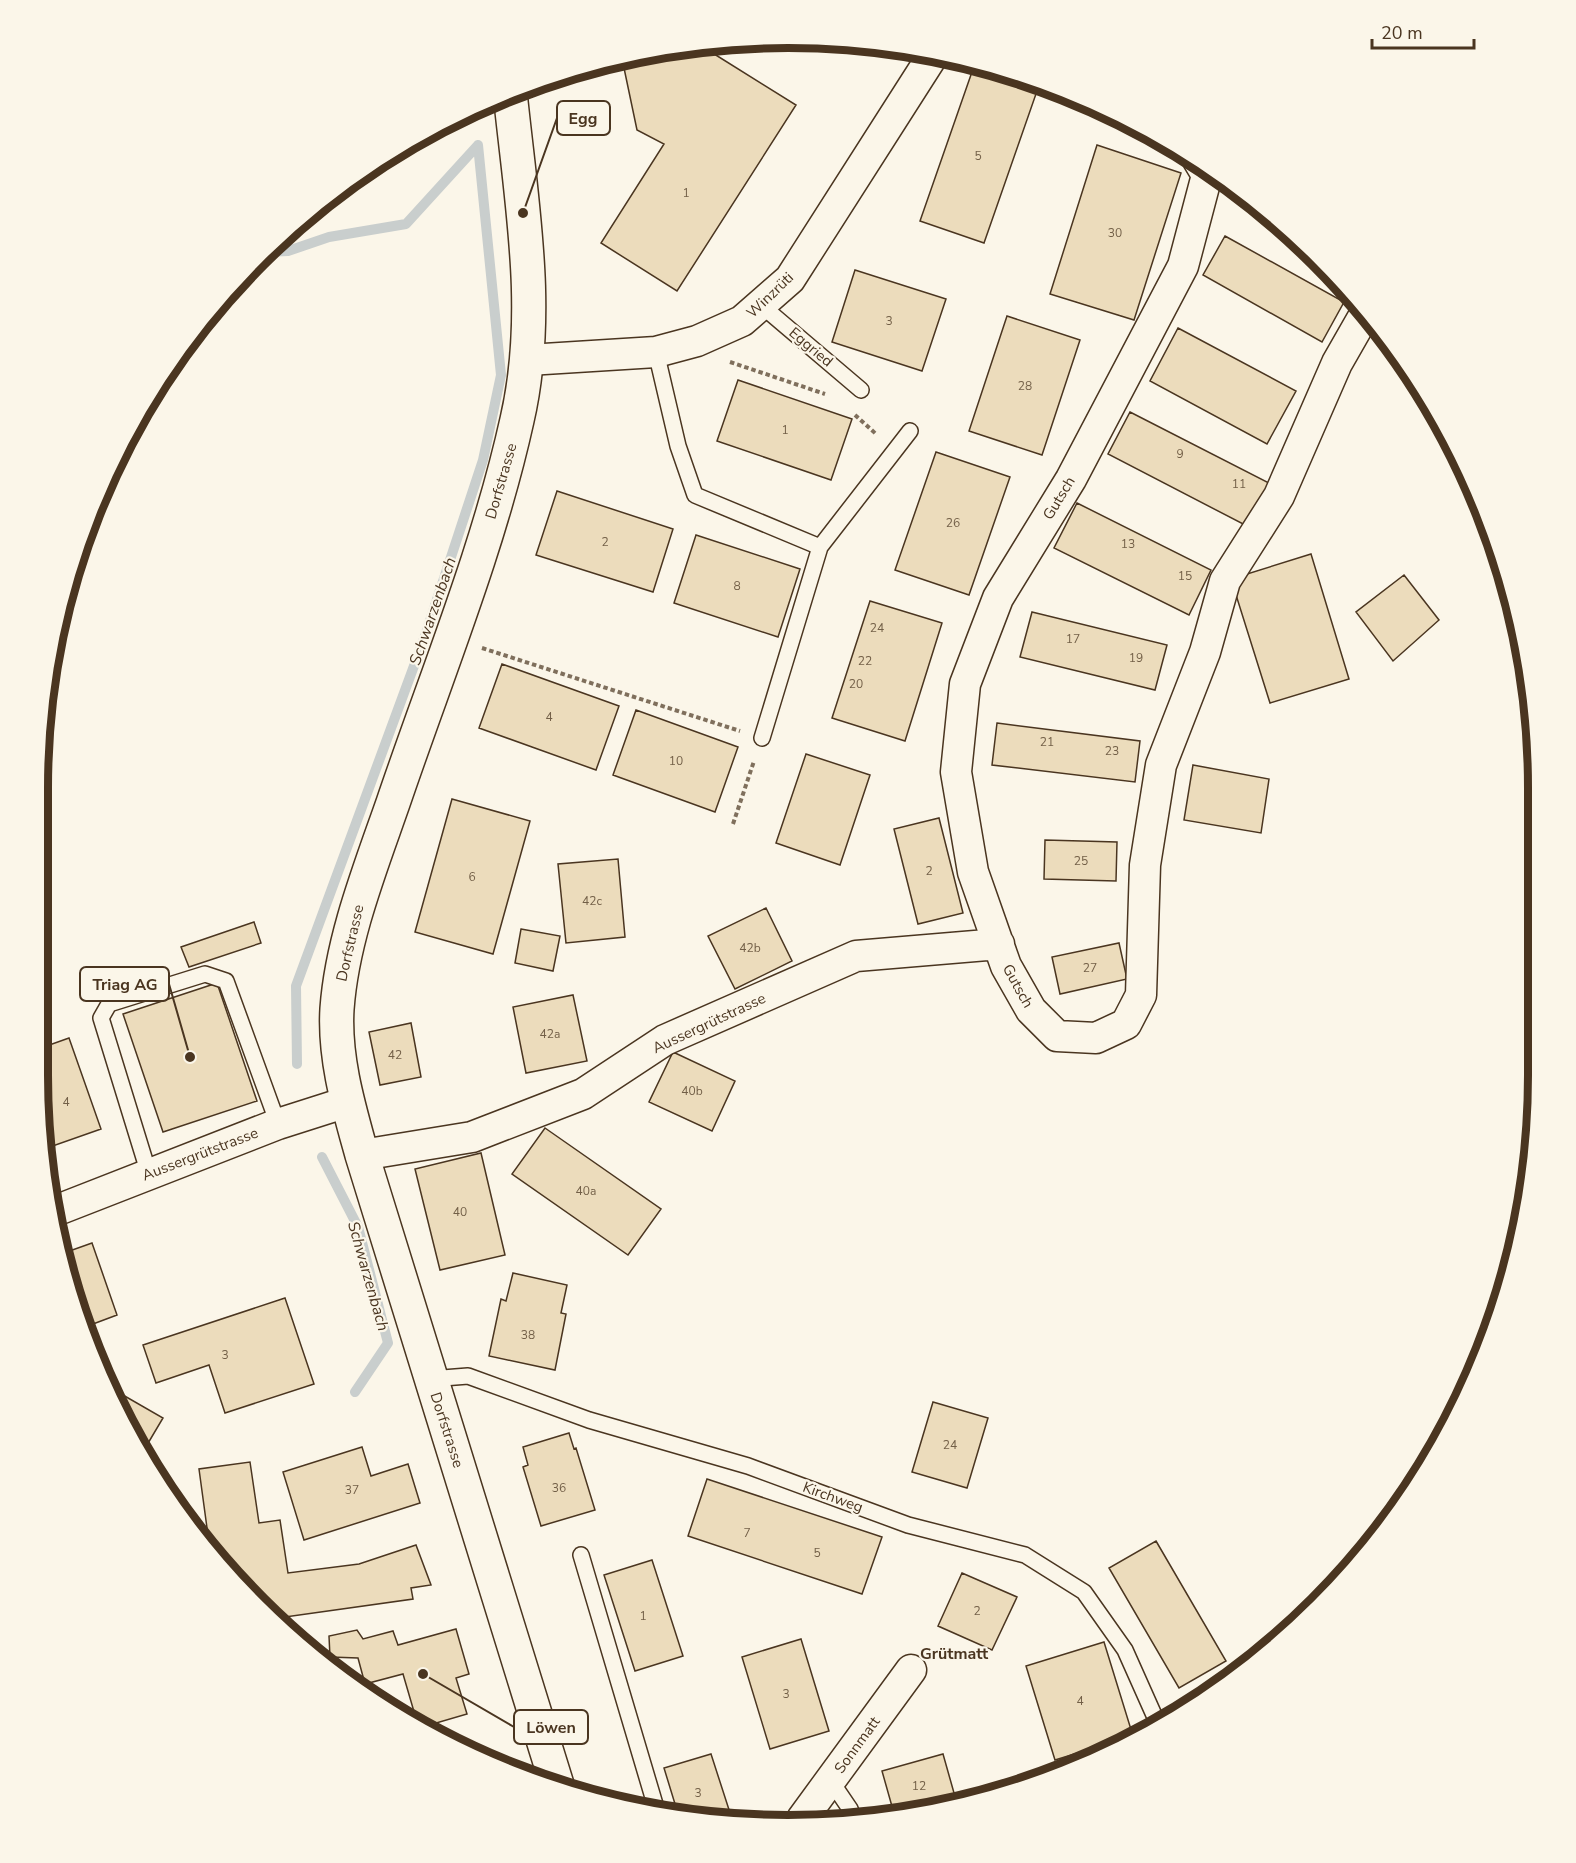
<svg xmlns="http://www.w3.org/2000/svg" width="1576" height="1863" font-family="'Nunito Sans',sans-serif">
<style>
.lines{fill:none;stroke-linecap:round;stroke-linejoin:round}
.stream{stroke:#c9cecd;stroke-width:10}
.building{fill:#ecdcbc;stroke:#4a3520;stroke-width:1.5}
.service-casing{stroke:#4a3520;stroke-width:18}
.minor-casing{stroke:#4a3520;stroke-width:33}
.tertiary-casing{stroke:#4a3520;stroke-width:36}
.path{stroke:#7f6f5c;stroke-width:4;stroke-dasharray:4.5 3;stroke-linecap:butt}
.service{stroke:#fbf6e9;stroke-width:15}
.minor{stroke:#fbf6e9;stroke-width:30}
.tertiary{stroke:#fbf6e9;stroke-width:33}
.labels{text-anchor:middle;stroke-width:4.5;stroke-linejoin:round;paint-order:stroke}
.number-label{font-size:12px;fill:#725f47}
.street-label{font-size:15px;fill:#4a3520;stroke:#fbf6e9}
.water-label{font-size:16px;font-style:italic;fill:#4a3520;stroke:#fbf6e9}
.neighbourhood-label{font-size:16px;font-weight:bold;fill:#4a3520;stroke:#fbf6e9}
.rim{fill:none;stroke:#4a3520;stroke-width:8}
.leader{fill:none;stroke:#4a3520;stroke-width:2}
.callout-dot{fill:#4a3520;stroke:#fbf6e9;stroke-width:2}
.callout{fill:#fbf6e9;stroke:#4a3520;stroke-width:2}
.callout-label{font-size:16px;text-anchor:middle;font-weight:bold;fill:#4a3520}
</style>
<rect width="100%" height="100%" fill="#fbf6e9"/>
<g class="lines">
<!-- stream -->
<path class="stream" d="M266 252 288 251 329 237 406 224 478 145
M297 1064 296 986 425 636 483 460 501 375 478 145
M322 1157 358 1227 388 1343 355 1392"/>
</g>
<!-- building -->
<path class="building" d="M711 52 796 105 677 291 601 243 664 144 637 130 624 68Z
M973 69 1037 91 984 243 920 221Z
M416 140 418 144 368 167 371 164Z
M1097 145 1181 173 1134 320 1050 294Z
M1225 236 1344 302 1322 342 1203 275Z
M855 270 946 299 922 371 832 342Z
M1007 316 1080 340 1042 455 969 431Z
M1178 328 1296 391 1267 444 1150 381Z
M738 380 852 419 831 480 717 441Z
M1130 412 1269 483 1247 526 1108 454Z
M936 452 1010 477 969 595 895 570Z
M557 491 673 529 653 592 536 555Z
M1077 503 1211 570 1189 615 1054 548Z
M696 535 800 569 778 637 674 603Z
M1311 554 1349 679 1270 703 1231 579Z
M1404 575 1439 620 1393 661 1356 612Z
M870 601 942 623 905 741 832 718Z
M1032 612 1167 645 1155 690 1020 657Z
M502 664 619 706 596 770 479 728Z
M636 710 738 747 715 812 613 775Z
M997 723 1140 741 1135 782 992 765Z
M806 754 870 775 840 865 776 843Z
M1193 765 1269 779 1261 833 1184 820Z
M452 799 530 821 493 954 415 932Z
M939 818 963 913 918 924 894 829Z
M1045 840 1117 842 1116 881 1044 879Z
M618 859 625 937 566 943 558 864Z
M766 908 792 961 735 989 708 936Z
M254 922 261 943 189 967 181 947Z
M521 929 560 936 553 971 515 963Z
M1119 943 1127 979 1060 994 1052 957Z
M217 983 257 1101 163 1132 123 1014Z
M573 995 587 1061 526 1073 513 1007Z
M411 1023 421 1077 380 1085 369 1032Z
M69 1038 101 1129 47 1148 38 1075V1049Z
M673 1052 735 1081 712 1131 649 1102Z
M545 1128 661 1209 628 1255 512 1174Z
M481 1153 505 1255 440 1270 415 1169Z
M92 1243 117 1315 85 1327 63 1269 61 1254Z
M513 1273 567 1285 561 1313 566 1314 555 1370 489 1356 501 1299 506 1301Z
M285 1298 314 1384 225 1413 209 1365 156 1383 143 1345Z
M109 1387 163 1418 144 1450 115 1407Z
M933 1402 988 1418 967 1488 912 1472Z
M569 1433 574 1449 576 1448 595 1510 541 1526 523 1467 528 1465 523 1447Z
M362 1447 371 1476 408 1464 420 1503 304 1540 283 1472Z
M250 1462 259 1523 280 1520 288 1573 359 1564 416 1545 431 1585 411 1588 413 1599 278 1618 224 1570 210 1550 199 1469Z
M707 1479 882 1537 862 1594 688 1536Z
M1156 1541 1226 1661 1179 1688 1109 1568Z
M652 1560 683 1656 635 1671 604 1575Z
M962 1573 1017 1597 992 1650 938 1626Z
M456 1629 469 1674 456 1678 467 1714 426 1726 417 1722 403 1674 365 1684 358 1658 330 1657 329 1636 357 1630 363 1639 393 1631 398 1645Z
M801 1639 829 1731 770 1749 742 1657Z
M1104 1642 1133 1736 1055 1760 1026 1666Z
M711 1754 732 1819 679 1817 664 1768Z
M943 1754 956 1800 895 1817 882 1771Z"/>
<g class="lines">
<!-- service casing -->
<g class="service-casing">
<path id="service" d="M761 305 861 390
M656 352 678 446 695 495 820 547
M762 738 820 547 910 431
M149 1174 101 1018 109 1004 205 974 226 981 278 1124
M430 1379 468 1376 589 1420 748 1466 908 1525 1025 1555 1084 1592 1125 1650 1158 1724
M581 1555 657 1811
M831 1781 850 1809 854 1819"/>
</g>
<!-- minor casing -->
<g class="minor-casing">
<path id="minor" d="M1198 160 1207 175 1183 266 1071 479 998 598 965 684 956 772 973 872 1006 966 1031 1010 1057 1036 1096 1038 1126 1024 1141 995 1145 865 1161 765 1205 652 1225 581 1279 496 1337 363 1365 314
M528 360 656 352 697 341 742 321 790 279 935 52
M362 1155 472 1137 583 1094 665 1040 856 956 999 944
M55 1211 278 1124 347 1102
M802 1819 911 1670"/>
</g>
<!-- tertiary casing -->
<g class="tertiary-casing">
<path id="tertiary" d="M510 92C521 201 542 312 517 420 488 551 436 676 393 803 370 869 342 939 337 1009 334 1059 349 1108 362 1155L558 1788"/>
</g>
<!-- path -->
<path class="path" d="M730 362 825 394
M855 415 876 434
M482 648 740 731
M733 824 754 761"/>
<!-- service -->
<use href="#service" class="service"/>
<!-- minor -->
<use href="#minor" class="minor"/>
<!-- tertiary -->
<use href="#tertiary" class="tertiary"/>
</g>
<g class="labels">
<!-- number labels -->
<g class="number-label">
<text x="978" y="160">5</text>
<text x="686" y="197">1</text>
<text x="1115" y="237">30</text>
<text x="889" y="325">3</text>
<text x="1025" y="390">28</text>
<text x="785" y="434">1</text>
<text x="1180" y="458">9</text>
<text x="1239" y="488">11</text>
<text x="953" y="527">26</text>
<text x="605" y="546">2</text>
<text x="1128" y="548">13</text>
<text x="1185" y="580">15</text>
<text x="737" y="590">8</text>
<text x="877" y="632">24</text>
<text x="1073" y="643">17</text>
<text x="1136" y="662">19</text>
<text x="865" y="665">22</text>
<text x="856" y="688">20</text>
<text x="549" y="721">4</text>
<text x="1047" y="746">21</text>
<text x="1112" y="755">23</text>
<text x="676" y="765">10</text>
<text x="1081" y="865">25</text>
<text x="929" y="875">2</text>
<text x="472" y="881">6</text>
<text x="592" y="905">42c</text>
<text x="750" y="952">42b</text>
<text x="1090" y="972">27</text>
<text x="550" y="1038">42a</text>
<text x="395" y="1059">42</text>
<text x="692" y="1095">40b</text>
<text x="66" y="1106">4</text>
<text x="586" y="1195">40a</text>
<text x="460" y="1216">40</text>
<text x="528" y="1339">38</text>
<text x="225" y="1359">3</text>
<text x="950" y="1449">24</text>
<text x="559" y="1492">36</text>
<text x="352" y="1494">37</text>
<text x="747" y="1537">7</text>
<text x="817" y="1557">5</text>
<text x="977" y="1615">2</text>
<text x="643" y="1620">1</text>
<text x="786" y="1698">3</text>
<text x="1080" y="1705">4</text>
<text x="919" y="1790">12</text>
<text x="698" y="1797">3</text>
</g>
<!-- street labels -->
<g class="street-label">
<text transform="translate(770 295) rotate(-44)" y="5">Winzrüti</text>
<text transform="translate(811 347) rotate(40)" y="5">Eggried</text>
<text transform="translate(501 481) rotate(-74)" y="5">Dorfstrasse</text>
<text transform="translate(1059 498) rotate(-59)" y="5">Gutsch</text>
<text transform="translate(350 943) rotate(-77)" y="5">Dorfstrasse</text>
<text transform="translate(1018 986) rotate(61)" y="5">Gutsch</text>
<text transform="translate(709 1023) rotate(-25)" y="5">Aussergrütstrasse</text>
<text transform="translate(200 1154) rotate(-21)" y="5">Aussergrütstrasse</text>
<text transform="translate(447 1430) rotate(72)" y="5">Dorfstrasse</text>
<text transform="translate(833 1497) rotate(20)" y="5">Kirchweg</text>
<text transform="translate(857 1745) rotate(-54)" y="5">Sonnmatt</text>
</g>
<!-- water labels -->
<g class="water-label">
<text transform="translate(432 611) rotate(-71)" y="6">Schwarzenbach</text>
<text transform="translate(369 1276) rotate(74)" y="6">Schwarzenbach</text>
</g>
<!-- neighbourhood labels -->
<g class="neighbourhood-label">
<text x="954" y="1659">Grütmatt</text>
</g>
</g>
<!-- crop -->
<path d="M0 0H1576V1863H0ZM788 48H788A740 740 0 0 1 1528 788V1075A740 740 0 0 1 788 1815H788A740 740 0 0 1 48 1075V788A740 740 0 0 1 788 48Z" fill="#fbf6e9" fill-rule="evenodd"/>
<path class="rim" d="M788 48H788A740 740 0 0 1 1528 788V1075A740 740 0 0 1 788 1815H788A740 740 0 0 1 48 1075V788A740 740 0 0 1 788 48Z"/>
<!-- callouts -->
<path class="leader" d="M523 213L557 118M190 1057L169 984M423 1674L514 1727"/>
<g class="callout-dot">
<circle cx="523" cy="213" r="6"/>
<circle cx="190" cy="1057" r="6"/>
<circle cx="423" cy="1674" r="6"/>
</g>
<g class="callout">
<rect x="557" y="101" width="53" height="34" rx="6"/>
<rect x="80" y="967" width="89" height="34" rx="6"/>
<rect x="514" y="1710" width="74" height="34" rx="6"/>
</g>
<g class="callout-label">
<text x="583" y="124">Egg</text>
<text x="125" y="990">Triag AG</text>
<text x="551" y="1733">Löwen</text>
</g>
<!-- scale -->
<path d="M1372 39v9h102v-9" fill="none" stroke="#4a3520" stroke-width="3"/>
<text x="1381" y="39" font-size="18" fill="#4a3520" stroke="#fbf6e9" stroke-width="4.5" paint-order="stroke">20 m</text>
</svg>
